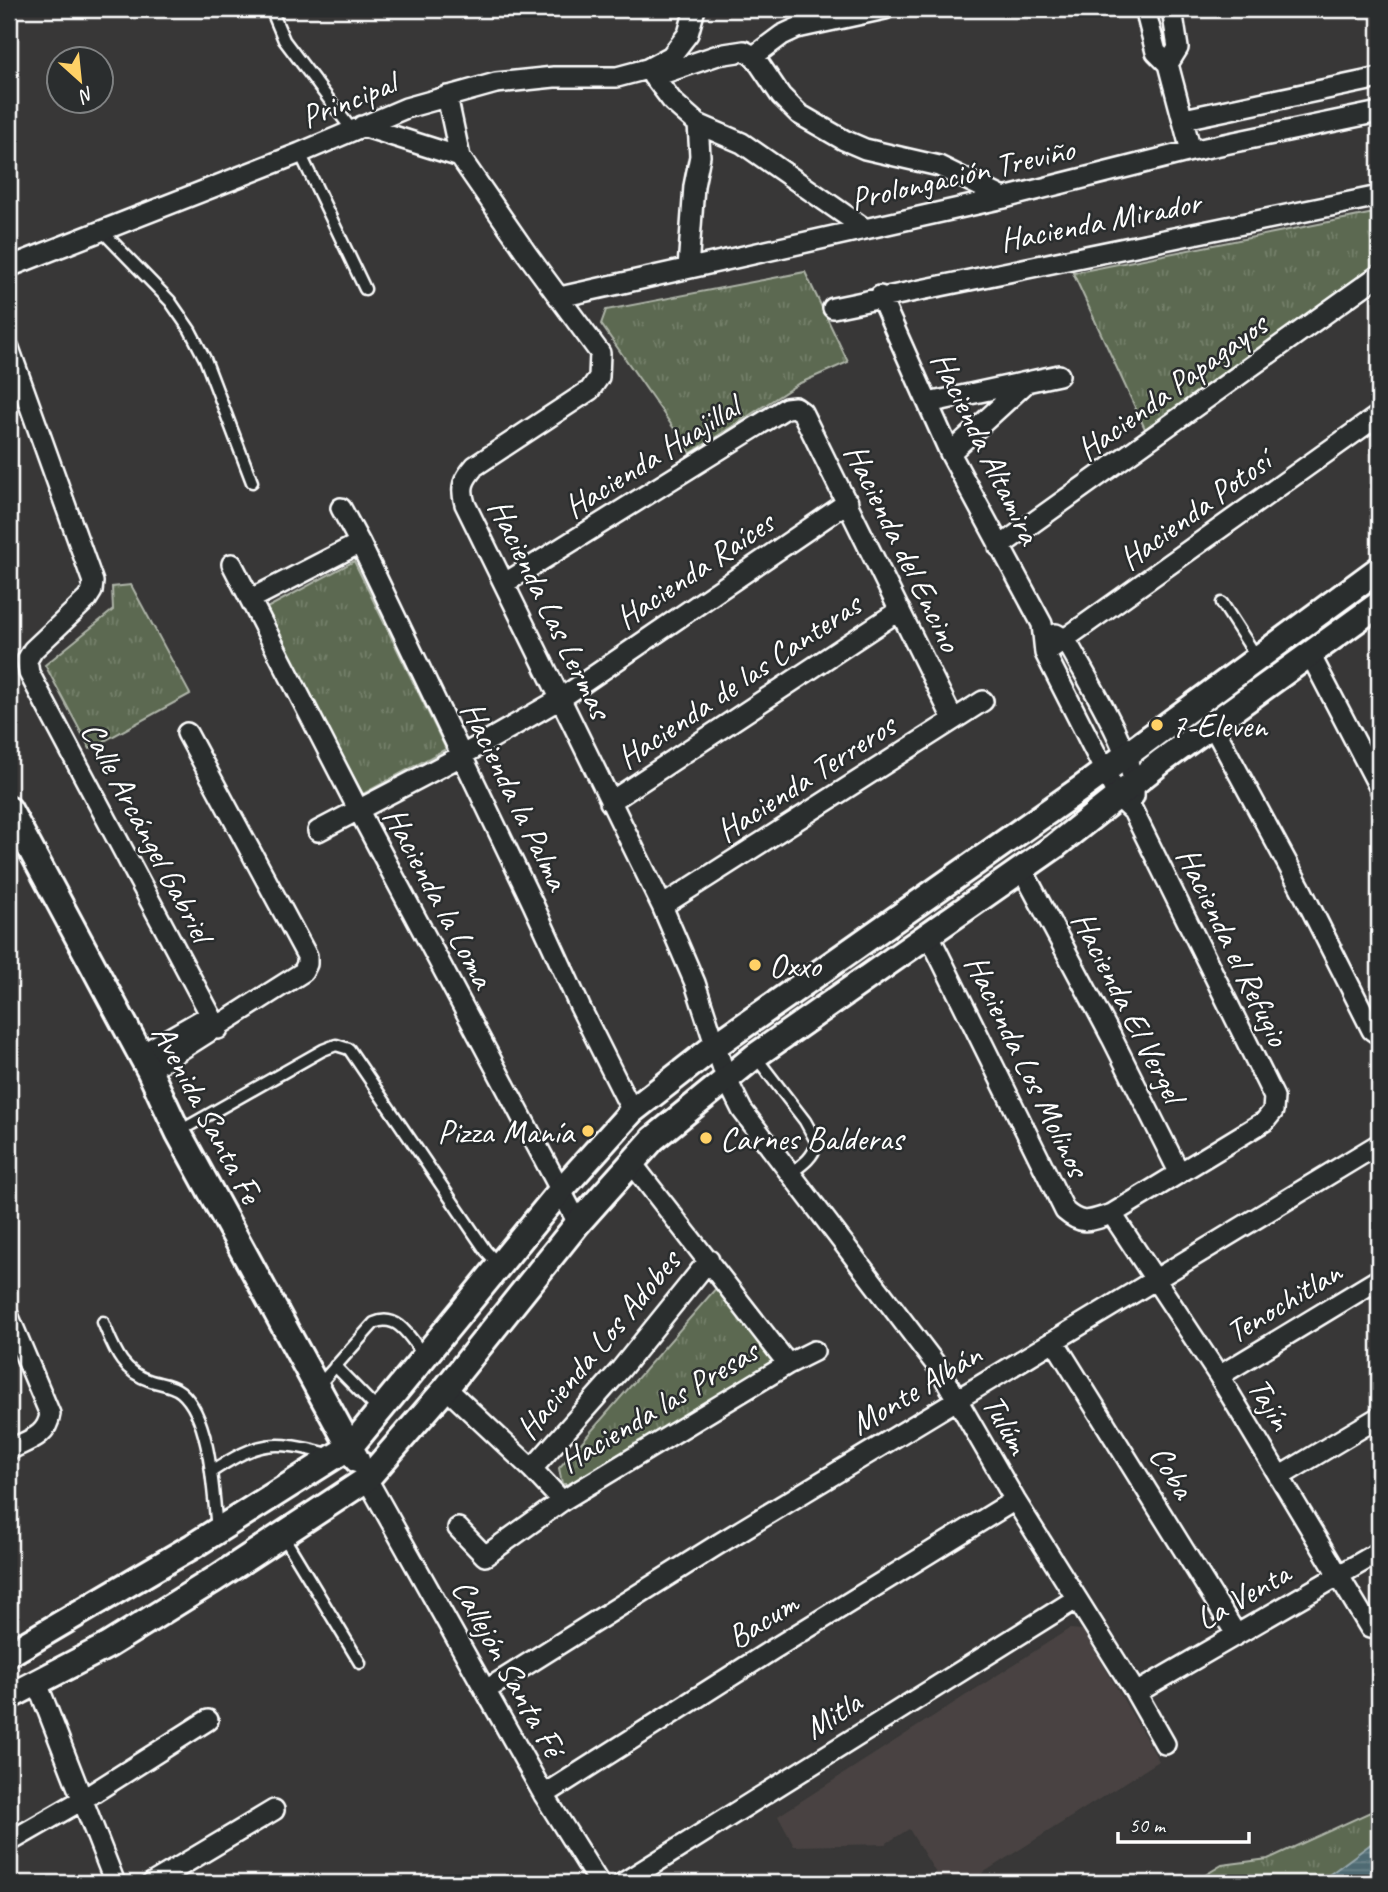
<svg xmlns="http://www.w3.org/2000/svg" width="1388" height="1892" font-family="Caveat,sans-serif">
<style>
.built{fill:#494342}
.park{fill:url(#park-tufts);stroke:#aeb4a8;stroke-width:2}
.water{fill:url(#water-rules);stroke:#95a6ab;stroke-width:2}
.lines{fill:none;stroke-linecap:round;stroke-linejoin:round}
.service-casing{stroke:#fff;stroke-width:15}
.minor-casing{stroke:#fff;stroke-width:24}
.tertiary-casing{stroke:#fff;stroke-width:30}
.service{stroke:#2a2d2e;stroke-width:10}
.minor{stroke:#2a2d2e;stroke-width:19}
.tertiary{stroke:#2a2d2e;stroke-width:24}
.poi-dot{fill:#ffd166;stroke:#2a2d2e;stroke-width:2.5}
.labels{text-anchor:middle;stroke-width:5;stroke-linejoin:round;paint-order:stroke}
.street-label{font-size:33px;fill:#fff;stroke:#2a2d2e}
.poi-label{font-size:33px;fill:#fff;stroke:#2a2d2e;text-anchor:start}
</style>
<defs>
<pattern id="park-tufts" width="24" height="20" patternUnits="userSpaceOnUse" patternTransform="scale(1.75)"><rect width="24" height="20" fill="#5c6951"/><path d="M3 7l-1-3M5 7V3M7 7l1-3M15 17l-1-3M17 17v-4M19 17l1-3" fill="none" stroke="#74806b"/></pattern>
<pattern id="water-rules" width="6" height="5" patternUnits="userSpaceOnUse" patternTransform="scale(1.75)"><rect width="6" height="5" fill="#4f6b73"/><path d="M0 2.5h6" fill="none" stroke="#698188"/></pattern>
</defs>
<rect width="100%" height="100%" fill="#383737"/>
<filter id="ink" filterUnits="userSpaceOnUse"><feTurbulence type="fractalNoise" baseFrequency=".0143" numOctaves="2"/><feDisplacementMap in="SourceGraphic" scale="14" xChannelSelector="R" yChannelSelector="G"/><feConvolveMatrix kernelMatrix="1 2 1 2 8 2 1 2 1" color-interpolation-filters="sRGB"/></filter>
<g filter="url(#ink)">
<!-- built -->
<path class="built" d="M1069 1629 1083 1630 1159 1761 967 1883H942L909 1829 885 1844 794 1846 778 1816Z"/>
<!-- park -->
<path class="park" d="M1379 212V265L1146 431 1073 273Z
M805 272 848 362 798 384 691 453 601 324 606 310Z
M354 561 446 749 363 794 263 610Z
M131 585 190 694 90 749 45 665 113 610 112 587Z
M717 1287 774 1364 579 1484H562L559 1468Z
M1379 1808V1883H1192L1222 1865 1268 1859Z"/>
<!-- water -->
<path class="water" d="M1379 1838V1883H1318Z"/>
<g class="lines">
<!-- service casing -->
<g class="service-casing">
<path id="service" d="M271 9 284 40 352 130
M300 153 365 289
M103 232 170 301 190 330 205 359 252 482
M1222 603 1258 659
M755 1056 805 1121 817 1143C813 1158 802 1165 791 1173
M178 1132 323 1050 336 1045 349 1049 486 1251 499 1265
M103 1322C114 1348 121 1372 151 1381 161 1384 173 1385 181 1392 211 1417 213 1493 217 1530
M335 1366 379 1411
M318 1386 374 1323C398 1312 411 1339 424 1356
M211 1472C260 1440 273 1440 329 1454
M282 1534 360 1663"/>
</g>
<!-- minor casing -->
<g class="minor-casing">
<path id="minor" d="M1145 9 1156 52 1168 64 1191 151
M754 56 782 35 797 28 885 9
M1168 64 1178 48 1172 9
M648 69 673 102 698 124 742 143 864 228
M653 77 718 55 744 51 754 56 781 96 799 114 844 140 865 149 939 166 1004 198
M447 96 460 157 527 254 600 353 599 377 590 390 475 466C463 480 460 487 465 504L662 906 695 983 726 1078 742 1110 940 1370 1015 1500 1136 1693 1165 1744
M1184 119 1379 78
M362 126 460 157
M9 267 300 153 406 108 496 83 554 77H617L647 69 671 56 688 34 695 9
M688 268 694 186 700 156 698 124
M880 296 950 453 1042 624 1045 653 1118 797 1133 811 1274 1097 1273 1111 1265 1121 1112 1214C1092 1220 1083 1227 1065 1211L929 935
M560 297 1004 198 1191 151 1379 112
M833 308 1379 196
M9 348 93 582 92 591 87 599 33 650 27 660 29 673 218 1029
M928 403 1059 375
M950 453 1024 385
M341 508 360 543 533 904 580 1007 632 1111
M999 547 1379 275
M232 564 359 811 578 1223
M505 583 786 408 795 407 802 412 953 719
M251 599 360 543
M1056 634 1066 640C1085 676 1137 757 1134 796
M1045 653 1379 415
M1310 654 1379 787
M1213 726 1300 887 1372 1030 1379 1035
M610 802 900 610
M318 831 461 756 560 699 848 502
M1022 869 1112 1038 1179 1172
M662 906 983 701
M140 1055 210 1015
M149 1070 303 972 307 964V956L187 733
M631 1162 788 1364
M1112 1214 1219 1376 1370 1628
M9 1317 50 1414C47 1437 28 1440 9 1450
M1054 1341 1236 1634
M1219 1376 1379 1279
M446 1388 532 1469 562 1501
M532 1469 621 1369 709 1260
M1279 1477 1379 1417
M367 1479 544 1795 599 1883
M458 1528 485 1556 562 1501 788 1364 814 1351
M37 1683 115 1883
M486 1690 717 1545 1379 1144
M1136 1693 1379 1552
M544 1795 772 1650 1015 1500
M9 1842 82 1800 208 1720
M152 1883 274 1810
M623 1883 1076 1599"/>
</g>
<!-- tertiary casing -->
<g class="tertiary-casing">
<path id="tertiary" d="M9 809 149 1070 178 1132 357 1460
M9 1654 193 1546 351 1446 561 1190 632 1111 715 1046 1083 787 1379 569
M9 1697 107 1646 215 1579 367 1479 446 1388 578 1223 653 1139 755 1056 1055 846 1162 761 1379 604"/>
</g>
<!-- service -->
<use href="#service" class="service"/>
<!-- minor -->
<use href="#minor" class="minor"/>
<!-- tertiary -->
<use href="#tertiary" class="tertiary"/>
</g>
</g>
<!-- markers -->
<g class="poi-dot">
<circle cx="1157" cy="725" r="7"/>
<circle cx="755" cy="965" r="7"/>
<circle cx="588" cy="1131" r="7"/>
<circle cx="706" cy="1138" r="7"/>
</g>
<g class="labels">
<!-- street labels -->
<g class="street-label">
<text transform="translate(348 99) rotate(-22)" y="12">Principal</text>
<text transform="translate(962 173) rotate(-13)" y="12">Prolongación Treviño</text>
<text transform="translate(1100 220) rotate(-11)" y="12">Hacienda Mirador</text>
<text transform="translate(1171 386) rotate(-36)" y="12">Hacienda Papagayos</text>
<text transform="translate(987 447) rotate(64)" y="12">Hacienda Altamira</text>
<text transform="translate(651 456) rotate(-32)" y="12">Hacienda Huajillal</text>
<text transform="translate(1194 509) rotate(-36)" y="12">Hacienda Potosí</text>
<text transform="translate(904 547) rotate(64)" y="12">Hacienda del Encino</text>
<text transform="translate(694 569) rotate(-34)" y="12">Hacienda Raíces</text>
<text transform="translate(551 608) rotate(64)" y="12">Hacienda Las Lermas</text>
<text transform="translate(738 680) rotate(-34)" y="12">Hacienda de las Canteras</text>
<text transform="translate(805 777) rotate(-33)" y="12">Hacienda Terreros</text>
<text transform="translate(516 795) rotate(64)" y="12">Hacienda la Palma</text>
<text transform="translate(148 831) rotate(62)" y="12">Calle Arcángel Gabriel</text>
<text transform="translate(440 897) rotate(62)" y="12">Hacienda la Loma</text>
<text transform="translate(1234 946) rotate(64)" y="12">Hacienda el Refugio</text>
<text transform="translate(1129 1006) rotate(63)" y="12">Hacienda El Vergel</text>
<text transform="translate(1028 1065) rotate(64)" y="12">Hacienda Los Molinos</text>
<text transform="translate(208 1113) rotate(62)" y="12">Avenida Santa Fe</text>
<text transform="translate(1283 1301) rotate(-31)" y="12">Tenochitlan</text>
<text transform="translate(597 1344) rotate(-50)" y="12">Hacienda Los Adobes</text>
<text transform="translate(915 1388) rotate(-31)" y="12">Monte Albán</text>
<text transform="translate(1271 1403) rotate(59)" y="12">Tajín</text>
<text transform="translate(658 1405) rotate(-31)" y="12">Hacienda las Presas</text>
<text transform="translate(1007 1423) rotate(60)" y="12">Tulúm</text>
<text transform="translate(1173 1471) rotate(58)" y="12">Coba</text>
<text transform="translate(1242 1595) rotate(-30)" y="12">La Venta</text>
<text transform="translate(762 1619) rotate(-32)" y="12">Bacum</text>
<text transform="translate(509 1667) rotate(61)" y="12">Callejón Santa Fé</text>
<text transform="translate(832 1714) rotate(-32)" y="12">Mitla</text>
</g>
<!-- poi labels -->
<g class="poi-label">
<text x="1171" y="737">7-Eleven</text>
<text x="769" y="977">Oxxo</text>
<text x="574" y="1143" text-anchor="end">Pizza Manía</text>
<text x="720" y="1150">Carnes Balderas</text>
</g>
</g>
<!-- margin -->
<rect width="1388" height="1892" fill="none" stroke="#2a2d2e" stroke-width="35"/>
<rect x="18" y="18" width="1353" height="1857" fill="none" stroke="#fff" stroke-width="2.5" filter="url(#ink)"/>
<!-- north arrow -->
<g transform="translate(80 80) rotate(153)"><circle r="33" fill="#2a2d2e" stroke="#7f8182" stroke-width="2"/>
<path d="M0-5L12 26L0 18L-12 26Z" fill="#ffd166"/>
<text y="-10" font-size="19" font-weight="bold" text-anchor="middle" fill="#ffffff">N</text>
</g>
<!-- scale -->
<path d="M1118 1832v10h131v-10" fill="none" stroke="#ffffff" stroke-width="3.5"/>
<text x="1129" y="1832" font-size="21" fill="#ffffff" stroke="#2a2d2e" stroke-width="5" paint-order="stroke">50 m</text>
</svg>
